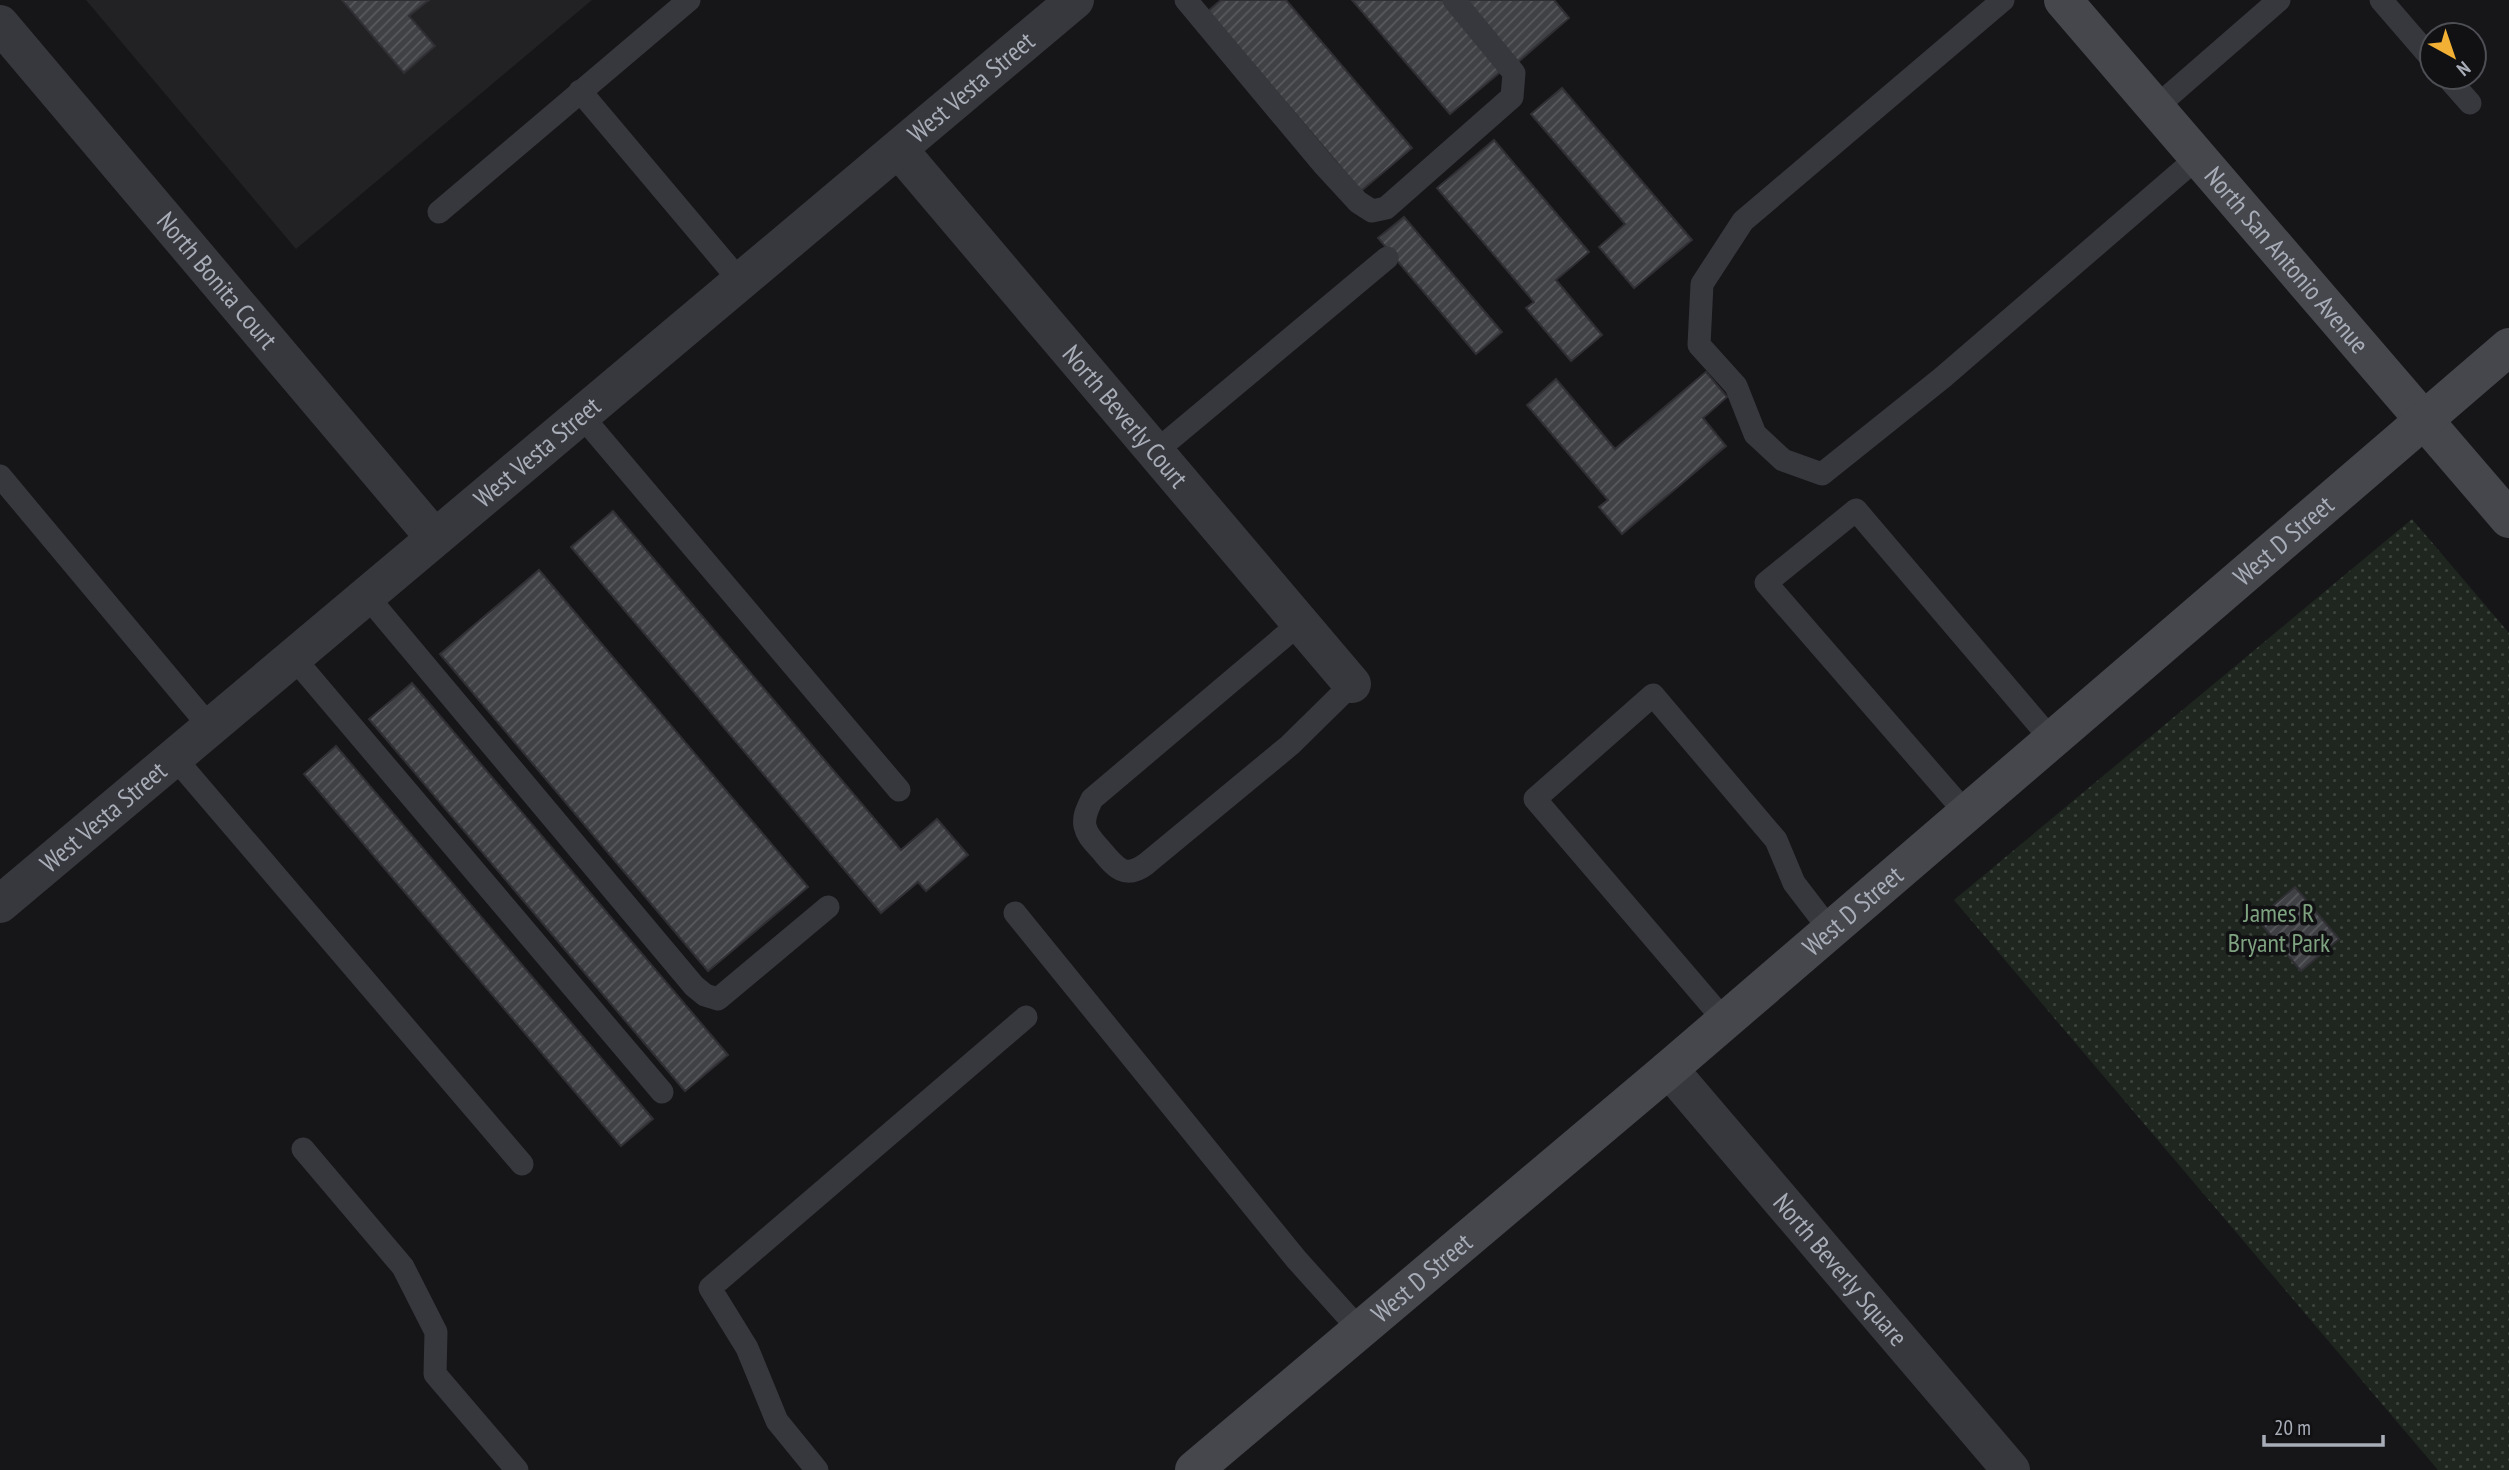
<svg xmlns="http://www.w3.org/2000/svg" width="2509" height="1470" font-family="'PT Sans Narrow',sans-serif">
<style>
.built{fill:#222225}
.park{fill:url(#park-dots)}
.building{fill:url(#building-hatch);stroke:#303034;stroke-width:2}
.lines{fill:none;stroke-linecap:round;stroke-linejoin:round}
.lane{stroke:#37383d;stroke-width:23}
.street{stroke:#37383d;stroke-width:38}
.secondary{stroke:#45474d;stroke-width:38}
.labels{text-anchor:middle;stroke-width:7;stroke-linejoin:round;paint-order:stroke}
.street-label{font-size:26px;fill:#a8adb8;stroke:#111113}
.park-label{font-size:26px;fill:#7fa381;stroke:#111113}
</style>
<defs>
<pattern id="park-dots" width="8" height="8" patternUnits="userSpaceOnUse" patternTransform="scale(1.75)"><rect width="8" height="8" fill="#1e261f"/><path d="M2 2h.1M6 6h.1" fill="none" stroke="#3c433d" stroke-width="1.8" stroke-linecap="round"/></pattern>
<pattern id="building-hatch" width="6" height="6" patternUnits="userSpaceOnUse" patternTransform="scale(1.75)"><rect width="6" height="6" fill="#404145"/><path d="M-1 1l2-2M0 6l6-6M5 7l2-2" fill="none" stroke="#595a5e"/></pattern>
</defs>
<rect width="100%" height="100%" fill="#161618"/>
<!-- built -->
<path class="built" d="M86 0H592L296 249Z"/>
<!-- park -->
<path class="park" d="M2412 519 2509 633V1470H2438L1954 900Z"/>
<!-- building -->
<path class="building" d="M342 0H429L409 16 435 46 404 73Z
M1221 0H1286L1412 148 1361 191 1208 11Z
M1352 0H1445L1504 69 1450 114Z
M1465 0H1554L1569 18 1518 62Z
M1562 88 1692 240 1634 288 1599 247 1625 224 1531 114Z
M1494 140 1589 252 1556 280 1602 335 1571 361 1526 308 1534 302 1437 188Z
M1404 217 1502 332 1476 354 1378 238Z
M1706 372 1727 397 1703 418 1726 446 1622 534 1599 507 1608 500 1527 405 1556 379 1615 449Z
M613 511 901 850 937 819 968 855 926 891 918 882 881 913 571 547Z
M539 570 808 887 708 971 440 654Z
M412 683 728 1055 685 1091 369 719Z
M336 746 653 1119 621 1146 304 774Z
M2295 887 2339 939 2301 971 2257 919Z"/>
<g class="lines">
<!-- lane -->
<path class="lane" d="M1186 0 1323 164 1358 202 1372 211 1386 208 1512 97 1514 73 1454 0
M2003 0 1743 221 1702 284 1699 345 1736 386 1755 434 1783 460 1822 474 1942 378 2197 158
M2381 0 2432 59
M2447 77 2470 103
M580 91 741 282
M2155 108 2279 0
M439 212 689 0
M581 415 899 790
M1155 452 1387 258
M0 476 210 727
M366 595 694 986 705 995 718 999 828 907
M1300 623 1092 799C1088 808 1083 816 1085 826 1087 836 1094 842 1101 850 1115 867 1125 880 1146 864L1290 745 1352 684
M293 657 662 1092
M174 757 522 1164
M1966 813 1766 583 1856 510 2051 739
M1015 913 1296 1259 1360 1330
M1725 1021 1535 799 1653 695 1776 840 1794 883 1830 930
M303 1149 403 1267 436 1332 435 1374 517 1470
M817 1470 777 1421 747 1348 710 1288 1026 1017"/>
<!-- street -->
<g class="street">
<path id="s1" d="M0 24 434 537"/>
<path id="s2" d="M900 151 1352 684"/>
<path id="s3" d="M0 904 1075 0"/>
<path id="s4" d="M1669 1069 2011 1470"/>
</g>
<!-- secondary -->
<g class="secondary">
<path id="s5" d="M2063 0 2509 519"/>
<path id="s6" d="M1194 1470 1669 1069 2509 347"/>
</g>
</g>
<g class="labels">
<!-- street labels -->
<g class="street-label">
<text dy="9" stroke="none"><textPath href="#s3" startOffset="1269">West Vesta Street</textPath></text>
<text dy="9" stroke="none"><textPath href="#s5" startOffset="343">North San Antonio Avenue</textPath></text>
<text dy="9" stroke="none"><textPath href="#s1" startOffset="336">North Bonita Court</textPath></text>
<text dy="9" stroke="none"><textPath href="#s2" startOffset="348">North Beverly Court</textPath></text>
<text dy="9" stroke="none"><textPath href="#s3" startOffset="702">West Vesta Street</textPath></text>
<text dy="9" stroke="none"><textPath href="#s6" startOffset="1432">West D Street</textPath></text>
<text dy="9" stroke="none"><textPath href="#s3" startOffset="135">West Vesta Street</textPath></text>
<text dy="9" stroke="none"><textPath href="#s6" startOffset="864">West D Street</textPath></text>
<text dy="9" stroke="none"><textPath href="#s4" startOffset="264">North Beverly Square</textPath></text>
<text dy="9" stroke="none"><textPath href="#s6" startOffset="298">West D Street</textPath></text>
</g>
<!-- park labels -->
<g class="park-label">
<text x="2279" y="922">James R<tspan x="2279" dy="30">Bryant Park</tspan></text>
</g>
</g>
<!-- north arrow -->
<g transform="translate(2453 56) rotate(140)"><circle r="33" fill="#111113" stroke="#4d4f55" stroke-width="2"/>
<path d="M0-5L12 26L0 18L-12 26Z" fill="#f2b134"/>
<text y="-10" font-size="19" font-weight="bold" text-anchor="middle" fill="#a8adb8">N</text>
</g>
<!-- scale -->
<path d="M2264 1435v10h119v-10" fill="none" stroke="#a8adb8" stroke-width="3.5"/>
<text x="2274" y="1435" font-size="21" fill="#a8adb8" stroke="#111113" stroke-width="5" paint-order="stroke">20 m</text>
</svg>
